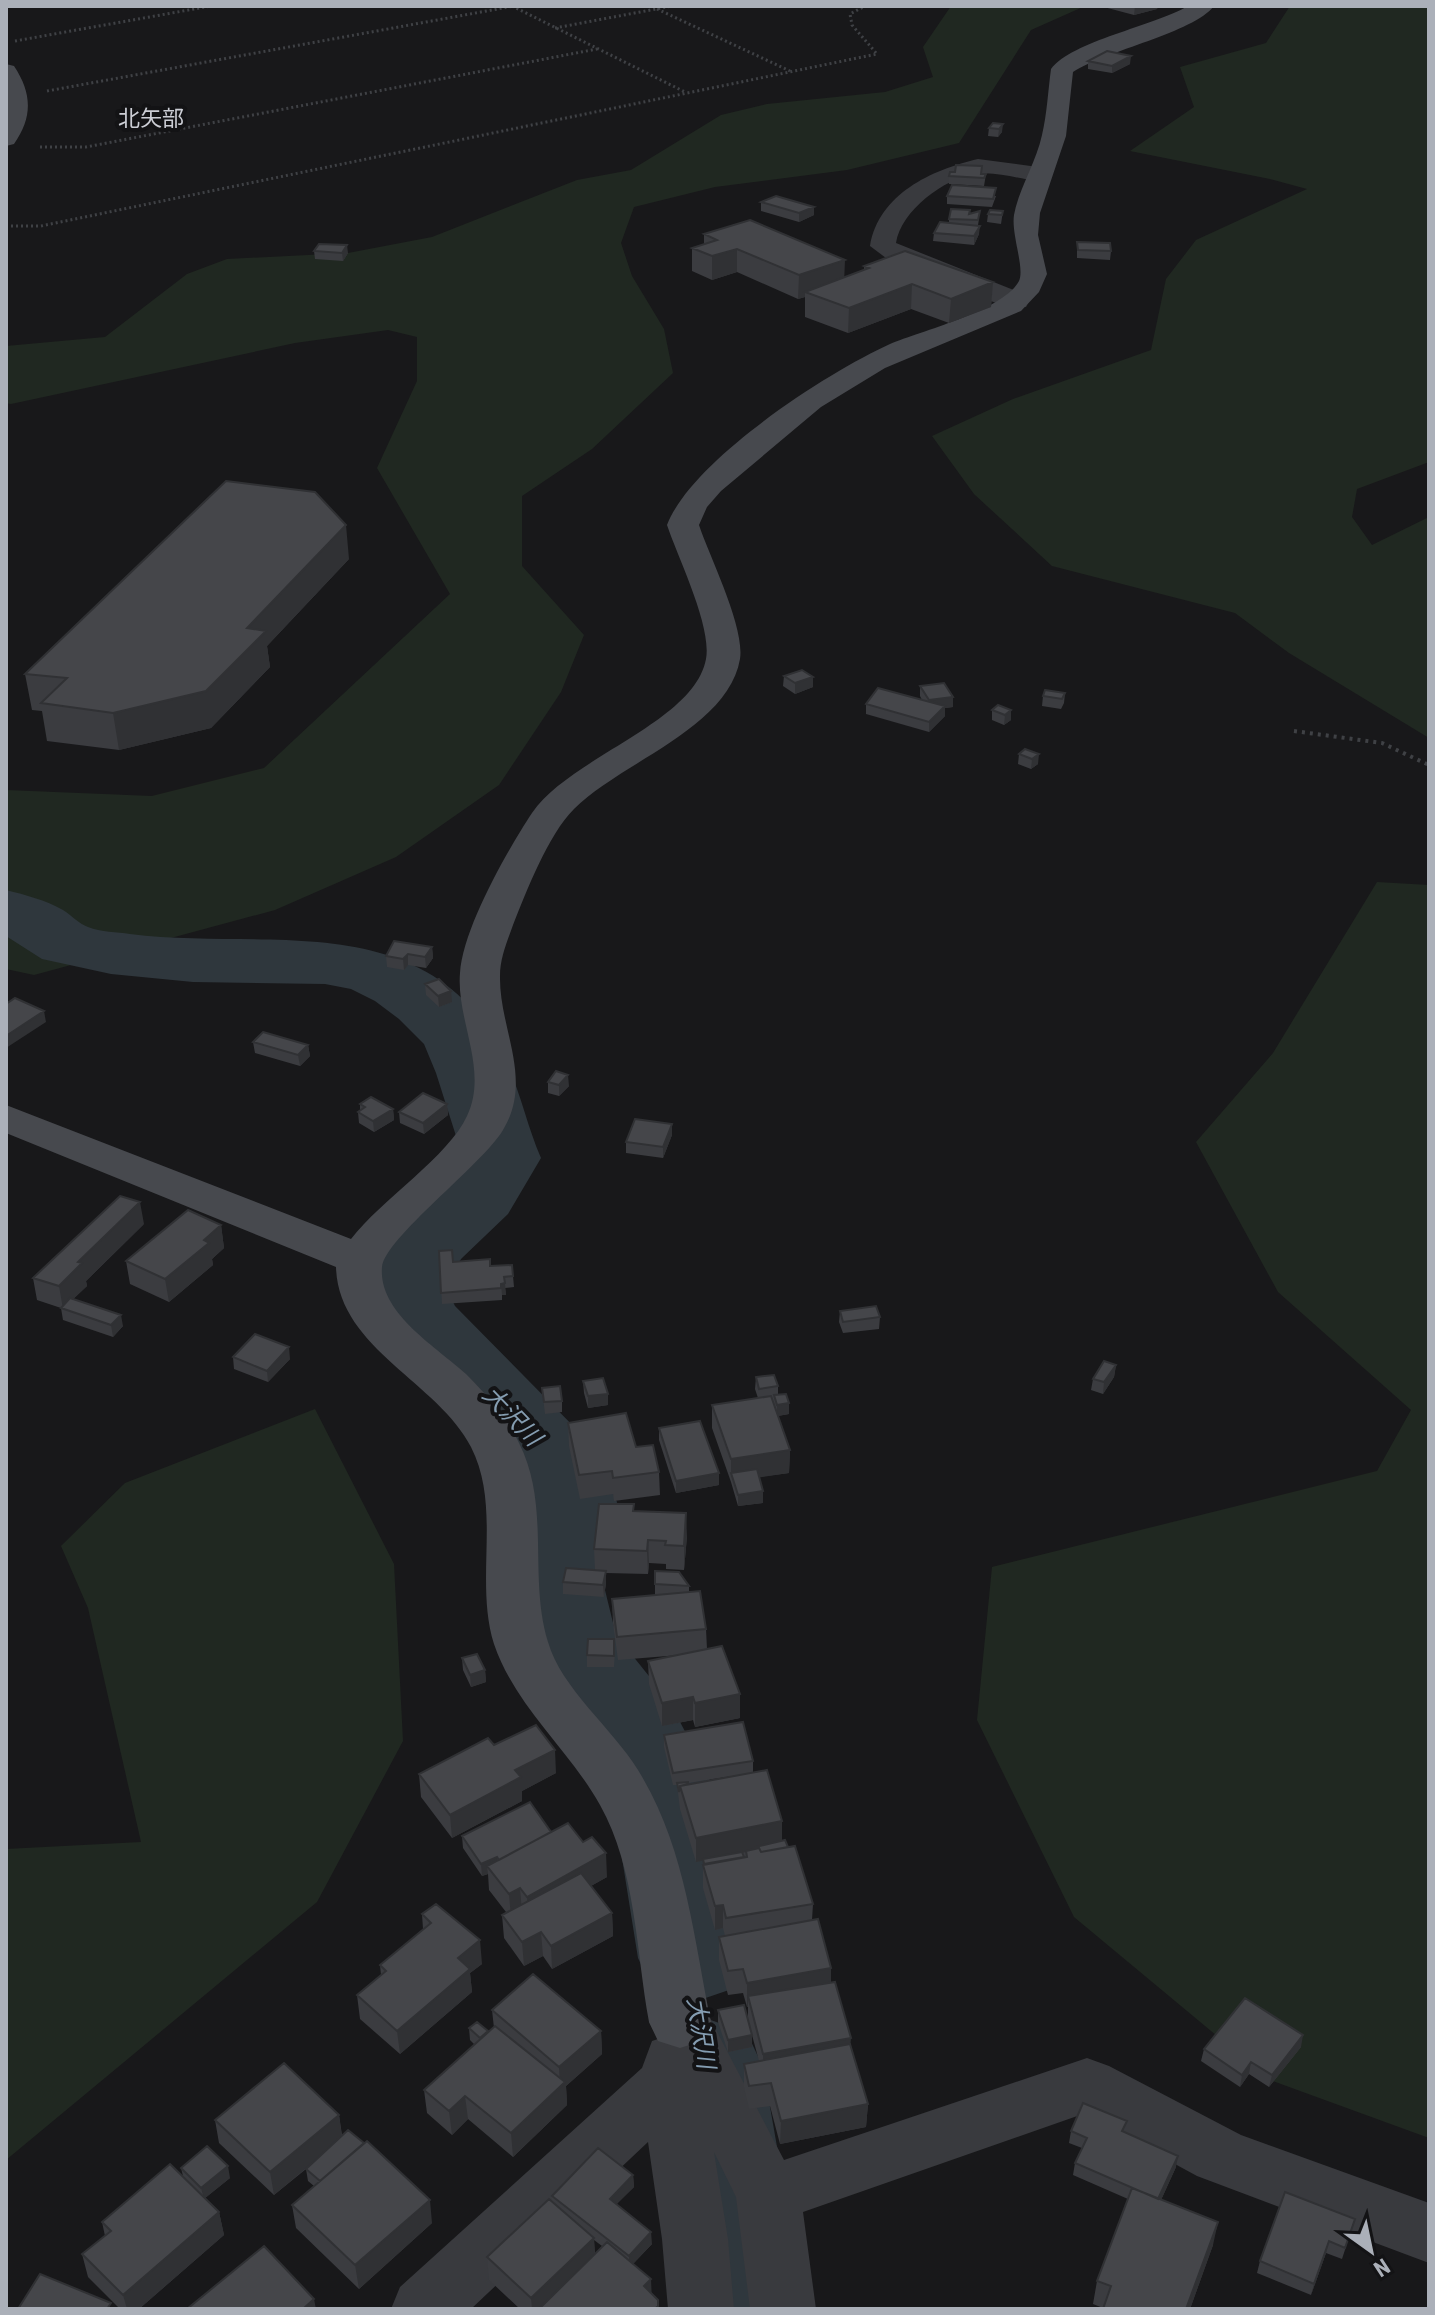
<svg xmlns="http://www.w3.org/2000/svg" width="1435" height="2315" font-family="'Roboto Condensed','Noto Sans JP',sans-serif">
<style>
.green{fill:#202821}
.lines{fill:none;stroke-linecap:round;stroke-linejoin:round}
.river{fill:#2f373d;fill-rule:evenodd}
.path-far1{stroke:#3f4145;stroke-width:3;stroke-dasharray:2 3;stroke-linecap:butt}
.path{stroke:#3f4145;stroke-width:4;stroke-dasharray:3 5;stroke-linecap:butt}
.street{fill:#393a3e;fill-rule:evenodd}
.secondary{fill:#47494e;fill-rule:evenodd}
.wall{fill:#3b3c40;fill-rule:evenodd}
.shaded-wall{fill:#303134}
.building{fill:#45464a;stroke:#303134;stroke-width:2}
.labels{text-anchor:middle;stroke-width:8;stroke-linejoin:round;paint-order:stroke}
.far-quarter-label{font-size:22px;fill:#ccced5;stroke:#131315}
.water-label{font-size:24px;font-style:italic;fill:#859db1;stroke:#131315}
</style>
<rect width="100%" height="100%" fill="#18181a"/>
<!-- green -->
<path class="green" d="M951 6H1085L1031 30 959 143 847 170 715 187 634 207 621 243 632 276 664 329 673 373 592 449 522 496V566L584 635 561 692 499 785 396 857 275 910 34 975 6 969V790L152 796 264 768 450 594 377 468 417 381V337L388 330 295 343 11 404 6 403V346L105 337 187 274 227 259 348 253 432 237 577 180 631 170 721 115 767 104 885 92 933 77 923 47Z
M1290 6H1429V462L1357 489 1352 517 1372 545 1429 517V738L1289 653 1235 613 1052 566 974 494 932 436 1013 399 1151 350 1166 279 1196 240 1307 189 1270 179 1130 151 1194 107 1180 67 1266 43Z
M1377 882 1429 885V2138L1270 2080 1074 1917 977 1720 992 1567 1377 1471 1411 1410 1278 1292 1196 1142 1273 1053Z
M315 1409 394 1564 403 1741 317 1902 6 2160V1849L141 1842 88 1608 61 1546 125 1483Z"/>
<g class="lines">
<!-- river -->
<path class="river" d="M6 890C26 895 45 900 63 910 71 915 79 924 88 927 101 932 117 932 130 934 261 951 419 906 498 1045 518 1080 525 1121 541 1158L508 1214 462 1258 443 1281 455 1306 587 1440 617 1502 604 1586 616 1635 669 1701 709 1777 744 1958 729 1990 691 2003 653 1990 638 1958 609 1777C575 1707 520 1675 511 1589 508 1562 526 1532 526 1504 527 1495 520 1484 517 1476L389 1339 361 1281 396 1231 444 1187 463 1158 436 1073 424 1044 399 1019 375 1001 351 989 325 984 193 982 111 974 42 959 6 936Z
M708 2019 747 2033 763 2067 792 2232 795 2309H677L676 2232 653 2067 669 2033Z"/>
<!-- path-far1 -->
<path class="path-far1" d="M512 6 685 92
M657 9 790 71
M555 28 672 6
M15 41 211 6
M47 91 514 6
M40 147H86L597 49
M6 226H41L877 54 852 25 850 14 865 6"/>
<!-- path -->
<path class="path" d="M1294 731 1382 743 1429 765"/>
<!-- street -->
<path class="street" d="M978 159 1038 167 1047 169 1050 174 1047 179 1038 181C1019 179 995 171 976 174 944 178 901 211 896 243L1026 295 1029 301 1026 307H1006L890 261 870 246C879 194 931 170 978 159Z
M680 1996 702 2003 784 2160 1087 2058 1109 2066 1241 2135 1429 2203V2263L1197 2176 1083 2114 803 2212 816 2309H750L736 2197 714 2152 728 2239 734 2309H668L662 2239 648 2142 471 2309H391L400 2287 642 2068 652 2041 658 2039 649 2022 658 2003Z"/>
<!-- secondary -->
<path class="secondary" d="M1188 6H1214C1193 33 1107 50 1073 72L1066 136 1040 213 1038 235 1047 274 1039 292 1021 311 885 368 821 407 721 491 707 507 699 525C710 558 745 627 740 659 728 729 619 763 574 809 548 835 527 890 513 925 507 942 500 958 500 976 499 1029 534 1079 503 1130 482 1165 385 1238 382 1267 378 1313 437 1347 466 1374 486 1394 507 1418 519 1443 551 1506 528 1577 548 1642 561 1688 613 1729 638 1770 686 1848 693 1935 711 2022L702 2041 680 2048 658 2041 649 2022C636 1951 636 1869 600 1805 568 1748 515 1706 494 1644 474 1580 502 1508 471 1447 438 1382 338 1348 336 1267L6 1133V1105L351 1239C381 1200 449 1156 467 1116 489 1070 456 1020 460 973 463 928 507 851 532 813 570 757 694 723 706 659 712 626 678 558 667 525 692 460 826 373 890 344 921 331 1004 310 1019 281 1025 268 1011 234 1014 215 1019 188 1036 163 1042 135 1047 114 1048 91 1051 69 1072 41 1154 26 1188 6Z
M6 64 14 66C32 93 33 117 14 144L6 146Z"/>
</g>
<!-- wall -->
<path class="wall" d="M1100 6H1158L1157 9 1134 15Z
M1088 61 1130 64 1112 73 1088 69Z
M993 123 1002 132 998 137 988 136 989 128Z
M981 174H986L984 186 949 184V176Z
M947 196H996L992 207 947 204Z
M761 202 814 207V215L799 222 761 211Z
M1003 211 1001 224 987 222 988 214Z
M970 214 979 219 978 225 979 234 974 245 933 241 934 233 949 223V219Z
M704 234 845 278 864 270V266L993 282 991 307 949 323 911 309 848 333 805 317V297L798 299 737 272 712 280 692 271V248L704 244Z
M1077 242 1111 251 1110 260 1077 258Z
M314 251 348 253 343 261 315 259Z
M349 559 267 646 270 667 211 728 119 750 47 741 42 711 32 710 25 674Z
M784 676 813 677V687L795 694 783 686Z
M920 686 953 707 945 708V716L929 732 866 714V704L922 700 920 696Z
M1065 693 1064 703 1061 709 1042 706 1043 696Z
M992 710H1011V720L1004 725 992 720Z
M1025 749 1038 764 1031 769 1018 764 1019 754Z
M432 947 433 958 426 968 408 965 404 970 387 967 386 956Z
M425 984 452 1002 439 1007 426 995Z
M253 1042 308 1045 310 1056 300 1066 255 1053Z
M548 1082 569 1086 559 1096 548 1093Z
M360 1104 393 1109 394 1120 374 1132 359 1123 358 1112 360 1110Z
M447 1104 448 1115 424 1134 400 1123 399 1112Z
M672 1124V1135L663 1158 626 1153V1142Z
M144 1224 86 1281 87 1286 73 1299 123 1326 113 1337 63 1320 61 1308 37 1300 33 1278Z
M221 1225 224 1248 212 1259 213 1265 169 1302 130 1284 126 1261Z
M439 1251 453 1262 490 1266 512 1265 514 1287 505 1288 506 1295H502V1300L442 1304Z
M840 1311 880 1317 879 1329 843 1333 839 1322Z
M233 1357 290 1359 268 1382 234 1369Z
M1116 1365 1114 1377 1103 1394 1091 1390 1093 1379Z
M756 1377 778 1386V1395L789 1403V1414L778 1416 790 1450 789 1473 759 1477 763 1491V1503L738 1506 731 1482 712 1428V1405L758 1398 755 1389Z
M583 1381 608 1394V1405L588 1408 584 1393Z
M542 1388 562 1401V1412L545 1414Z
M568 1423 636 1447 659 1472 660 1495 614 1501 613 1494 580 1499 569 1446Z
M659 1428 719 1485 676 1493 659 1440Z
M634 1504V1511L687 1536 684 1570 666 1569V1564L649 1563 648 1574 606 1573V1583L604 1597 563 1594V1582L595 1570 594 1549Z
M655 1571 689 1586V1592L706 1629 707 1649 740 1718 695 1727 693 1720 662 1726 649 1684 648 1661 680 1655 618 1660 613 1623 612 1599 655 1595Z
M615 1651 614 1667H587V1655Z
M462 1658 485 1670 486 1682 471 1687 463 1670Z
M664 1735 753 1761V1772L782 1821V1841L813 1904 812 1920 868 2104 866 2127 780 2144 770 2106 749 2109 744 2087V2064L759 2061 752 2035V2047L728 2052 718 2022V2010L748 2020V2007H747L743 1993 728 1995 719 1960V1937L725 1936 723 1928 715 1930 703 1888V1860L696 1862 680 1809 677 1785H673L664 1747ZM739 1775 688 1784V1783Z
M494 1745 556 1773 522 1791V1801L452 1838 421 1797 419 1774Z
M551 1832 607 1877 591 1886 612 1913 613 1936 552 1969 543 1956 524 1966 504 1938 502 1915 506 1912 489 1890 488 1874 482 1876 463 1848 462 1836Z
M422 1914 482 1964 470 1973 472 1992 400 2054 360 2019 357 1995 381 1975 380 1965 423 1929Z
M492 2010 601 2031 602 2054 566 2086 567 2105 513 2157 468 2119 452 2135 427 2113 424 2090 475 2045 470 2040 469 2028 489 2032 494 2028Z
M1301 2047 1269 2087 1249 2074 1240 2087 1201 2061 1204 2049Z
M339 2115 342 2135 432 2223 359 2289 296 2228 292 2205 314 2186 308 2181 306 2169 274 2195 219 2143 215 2120Z
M1071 2131 1125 2133 1176 2167 1161 2200 1213 2245 1190 2309H1103V2308L1093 2304 1097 2281 1128 2199 1073 2175 1075 2163 1082 2148 1069 2143Z
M181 2168 230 2178 205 2198 219 2212 224 2235 139 2309H120L88 2277 82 2254 105 2236 102 2222 183 2176Z
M633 2175 634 2187 616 2204 652 2244 633 2264 651 2293 659 2309H520L489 2280 487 2257 552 2202V2196ZM594 2240 602 2246 595 2254Z
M1355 2219 1342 2259 1326 2253 1311 2295 1257 2273 1260 2261Z"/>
<!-- shaded-wall -->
<path class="shaded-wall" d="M1135 6H1158L1157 9 1134 15Z
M1131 56 1130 64 1112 73V66Z
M1003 124 1002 132 998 137 999 129Z
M814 207V215L799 222V213Z
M980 226 979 234 974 245V236Z
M347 245 348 253 343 261 342 253Z
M737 249V272L712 280V256Z
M845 260 844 284 805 292V297L798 299 799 275Z
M993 282 991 307 949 323 951 299Z
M912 284 911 309 848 333 849 308Z
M346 525 349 559 267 646 270 667 211 728 119 750 113 713 247 628Z
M813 677V687L795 694V683Z
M953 697V707L945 708V716L929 732V700Z
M1011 710V720L1004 725 1005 715Z
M1039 754 1038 764 1031 769 1032 759Z
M432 947 433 958 426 968 425 957Z
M408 954V965L404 970 403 959Z
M451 991 452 1002 439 1007 438 996Z
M44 1011 46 1022 6 1048V1036Z
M308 1045 310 1056 300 1066 298 1055Z
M568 1075 569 1086 559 1096V1085Z
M447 1104 448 1115 424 1134 423 1123Z
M393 1109 394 1120 374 1132 373 1121Z
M672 1124V1135L663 1158V1147Z
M140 1202 144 1224 86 1281 87 1286 63 1309 59 1286 78 1262Z
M221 1225 224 1248 212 1259 213 1265 169 1302 165 1279 204 1240Z
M505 1283 506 1295H502L501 1284Z
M121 1315 123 1326 113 1337 111 1325Z
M289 1347 290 1359 268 1382 267 1371Z
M1116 1365 1114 1377 1103 1394 1104 1382Z
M608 1394V1405L588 1408V1396Z
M789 1403V1414L777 1416V1405Z
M790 1450 789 1473 734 1481 731 1473V1482V1459Z
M719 1473V1485L676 1493V1481Z
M763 1491V1503L738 1506V1495Z
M686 1513 687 1536 684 1570V1546Z
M648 1540 649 1563 648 1574 647 1551Z
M606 1571V1583L604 1597 603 1585Z
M485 1670 486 1682 471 1687 470 1675Z
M740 1694V1718L695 1727V1703Z
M693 1697V1720L662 1726V1703Z
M555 1750 556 1773 522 1791V1801L452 1838 450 1815 515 1770Z
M782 1821V1845L696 1862V1838Z
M606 1853 607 1877 528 1921 527 1897Z
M497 1857 498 1869 487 1866 488 1874 482 1876 481 1864Z
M520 1888 522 1912 511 1918 509 1894Z
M723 1905V1928L715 1930V1906Z
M612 1913 613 1936 552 1969 551 1946Z
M541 1932 543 1956 524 1966 522 1942Z
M480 1940 482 1964 470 1973 472 1992 400 2054 397 2031 458 1958Z
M831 1968V1991L748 1996V2007H747V1983Z
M601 2031 602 2054 566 2086 567 2105 513 2157 511 2133 560 2086 559 2067Z
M752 2035V2047L728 2052V2040Z
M1303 2035 1301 2047 1269 2087 1272 2075Z
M851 2038 849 2061 763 2077V2054Z
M1251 2062 1249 2074 1240 2087 1242 2075Z
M465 2096 468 2119 452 2135 449 2111Z
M868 2104 866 2127 780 2144 781 2121Z
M339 2115 342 2138 274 2195 270 2172Z
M1178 2156 1176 2167 1156 2211 1158 2199Z
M228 2166 230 2178 204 2199 201 2188Z
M633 2175 634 2187 610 2211V2199Z
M430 2200 432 2223 359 2289 355 2265Z
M219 2212 224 2235 139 2309H127L123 2295Z
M1218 2222 1213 2245 1190 2309H1186Z
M651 2232 652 2244 629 2268V2256Z
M594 2238 595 2262 545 2309H532L531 2298Z
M1329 2241 1326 2253 1311 2295 1314 2284Z
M651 2279 652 2302 644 2286Z
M314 2299 316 2309H303Z"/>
<!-- building -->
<path class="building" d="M1107 51 1131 56 1112 66 1088 61Z
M993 123 1003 124 999 129 989 128Z
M956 165 982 166 981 174H986L984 178 949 176 950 172H955Z
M952 185 996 188 993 199 947 196Z
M776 196 814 207 799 213 761 202Z
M951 209 970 210 969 214 980 211 978 220 949 219Z
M990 210 1003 211 1002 215 988 214Z
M750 220 845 260 799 275 737 249 712 256 692 248 717 240 704 234Z
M940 222 980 226 974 236 934 233Z
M1077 242 1110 243 1111 251 1078 250Z
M319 244 347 245 342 253 314 251Z
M905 251 993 282 951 299 912 284 849 308 805 292 869 268 864 266Z
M226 481 315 492 346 525 247 628 266 631 206 691 113 713 41 703 67 678 25 674Z
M802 670 813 677 795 683 784 676Z
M944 683 953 697 929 700 920 686Z
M878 688 945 706 929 722 866 704Z
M1045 690 1065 693 1062 699 1043 696Z
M998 705 1011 710 1005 715 992 710Z
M1025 749 1039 754 1032 759 1019 754Z
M394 941 432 947 425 957 408 954 403 959 386 956Z
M439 979 451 991 438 996 425 984Z
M15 998 44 1011 6 1036V1004Z
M263 1032 308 1045 298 1055 253 1042Z
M556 1071 568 1075 559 1085 548 1082Z
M423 1093 447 1104 423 1123 399 1112Z
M371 1097 393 1109 373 1121 358 1112 365 1107 360 1104Z
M635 1119 672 1124 663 1147 626 1142Z
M120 1196 140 1202 78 1262 82 1263 59 1286 33 1278Z
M188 1210 221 1225 204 1240 209 1243 165 1279 126 1261Z
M452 1250 453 1262 490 1259V1266L512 1265 513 1276 504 1277 505 1283 501 1284V1288L441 1293 439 1251Z
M70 1298 121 1315 111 1325 61 1308Z
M876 1306 880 1317 843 1322 840 1311Z
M255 1334 289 1347 267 1371 233 1357Z
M1104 1361 1116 1365 1104 1382 1093 1379Z
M774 1375 778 1386 759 1389 756 1377Z
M603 1378 608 1394 588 1396 583 1381Z
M560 1386 562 1401 544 1402 542 1388Z
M786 1394 789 1403 777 1405 774 1395Z
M771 1396 790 1450 731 1459 712 1405Z
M626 1413 636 1447 653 1445 659 1472 613 1478 612 1471 579 1475 568 1423Z
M700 1421 719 1473 676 1481 659 1428Z
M757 1469 763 1491 738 1495 731 1473Z
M599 1504H634L633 1511 686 1513 684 1546 665 1545 666 1541 648 1540 647 1551 594 1549Z
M566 1568 606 1571 603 1585 563 1582Z
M655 1571 679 1572 689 1586 655 1584Z
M700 1591 706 1629 617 1637 612 1599Z
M588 1639H614V1656L587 1655Z
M722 1646 740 1694 695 1703 693 1697 662 1703 648 1661Z
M477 1654 485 1670 470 1675 462 1658Z
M743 1722 753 1761 673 1773 664 1735Z
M536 1725 555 1750 515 1770 521 1777 450 1815 419 1774 488 1738 494 1745Z
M767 1770 782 1821 696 1838 680 1786Z
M688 1782V1784L680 1786 679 1792 677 1783Z
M530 1802 551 1832 499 1860 497 1857 481 1864 462 1836Z
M568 1823 583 1842 592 1837 606 1853 527 1897 520 1888 509 1894 487 1866Z
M785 1840 788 1847 761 1852 759 1848 755 1849V1847Z
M795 1846 813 1904 726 1918 723 1905 715 1906 703 1865 747 1857 746 1851 759 1848 761 1852Z
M742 1852 744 1857 704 1864 703 1859Z
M581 1873 612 1913 551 1946 541 1932 522 1942 502 1915Z
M436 1904 480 1940 458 1958 470 1969 397 2031 357 1995 386 1971 380 1965 431 1923 422 1914Z
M818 1919 831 1968 747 1983 743 1969 728 1971 719 1937Z
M533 1974 601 2031 559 2067 492 2010Z
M835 1982 851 2038 763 2054 748 1996Z
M1245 1998 1303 2035 1272 2075 1251 2062 1242 2075 1204 2049Z
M744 2005 752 2035 728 2040 718 2010Z
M477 2022 488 2031 480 2038 469 2028Z
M495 2026 565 2082 511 2133 465 2096 449 2111 424 2090Z
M850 2044 868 2104 781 2121 771 2083 749 2086 744 2064Z
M284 2063 339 2115 270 2172 215 2120Z
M1083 2103 1127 2121 1122 2131 1178 2156 1158 2199 1075 2163 1087 2138 1071 2131Z
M348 2130 364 2143 320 2181 306 2169Z
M367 2141 430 2200 355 2265 292 2205Z
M207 2146 228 2166 201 2188 181 2168Z
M598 2148 633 2175 610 2199 651 2232 629 2256 552 2196Z
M170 2164 219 2212 123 2295 82 2254 111 2231 102 2222Z
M1132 2188 1218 2222 1186 2309H1103L1111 2286 1097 2281Z
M1285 2192 1355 2219 1345 2248 1329 2241 1314 2284 1260 2261Z
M549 2199 594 2238 531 2298 487 2257Z
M607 2242 651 2279 644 2286 658 2300V2306L655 2309H539Z
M264 2246 314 2299 303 2309H187Z
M40 2274 111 2303 107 2309H18Z"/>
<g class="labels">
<!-- far-quarter labels -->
<g class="far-quarter-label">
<text x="151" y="126">北矢部</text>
</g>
<!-- water labels -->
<g class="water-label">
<text transform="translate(512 1416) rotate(46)" y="8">大沢川</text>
<text transform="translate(701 2033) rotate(81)" y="8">大沢川</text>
</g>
</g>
<!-- border -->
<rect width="1435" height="2315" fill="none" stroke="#abb0b9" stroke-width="16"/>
<!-- north arrow -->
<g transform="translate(1371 2251) rotate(147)" stroke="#131315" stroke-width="6" paint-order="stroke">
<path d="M0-6L14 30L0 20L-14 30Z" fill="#abb0b9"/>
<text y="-12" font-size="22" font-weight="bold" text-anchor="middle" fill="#abb0b9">N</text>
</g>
</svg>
